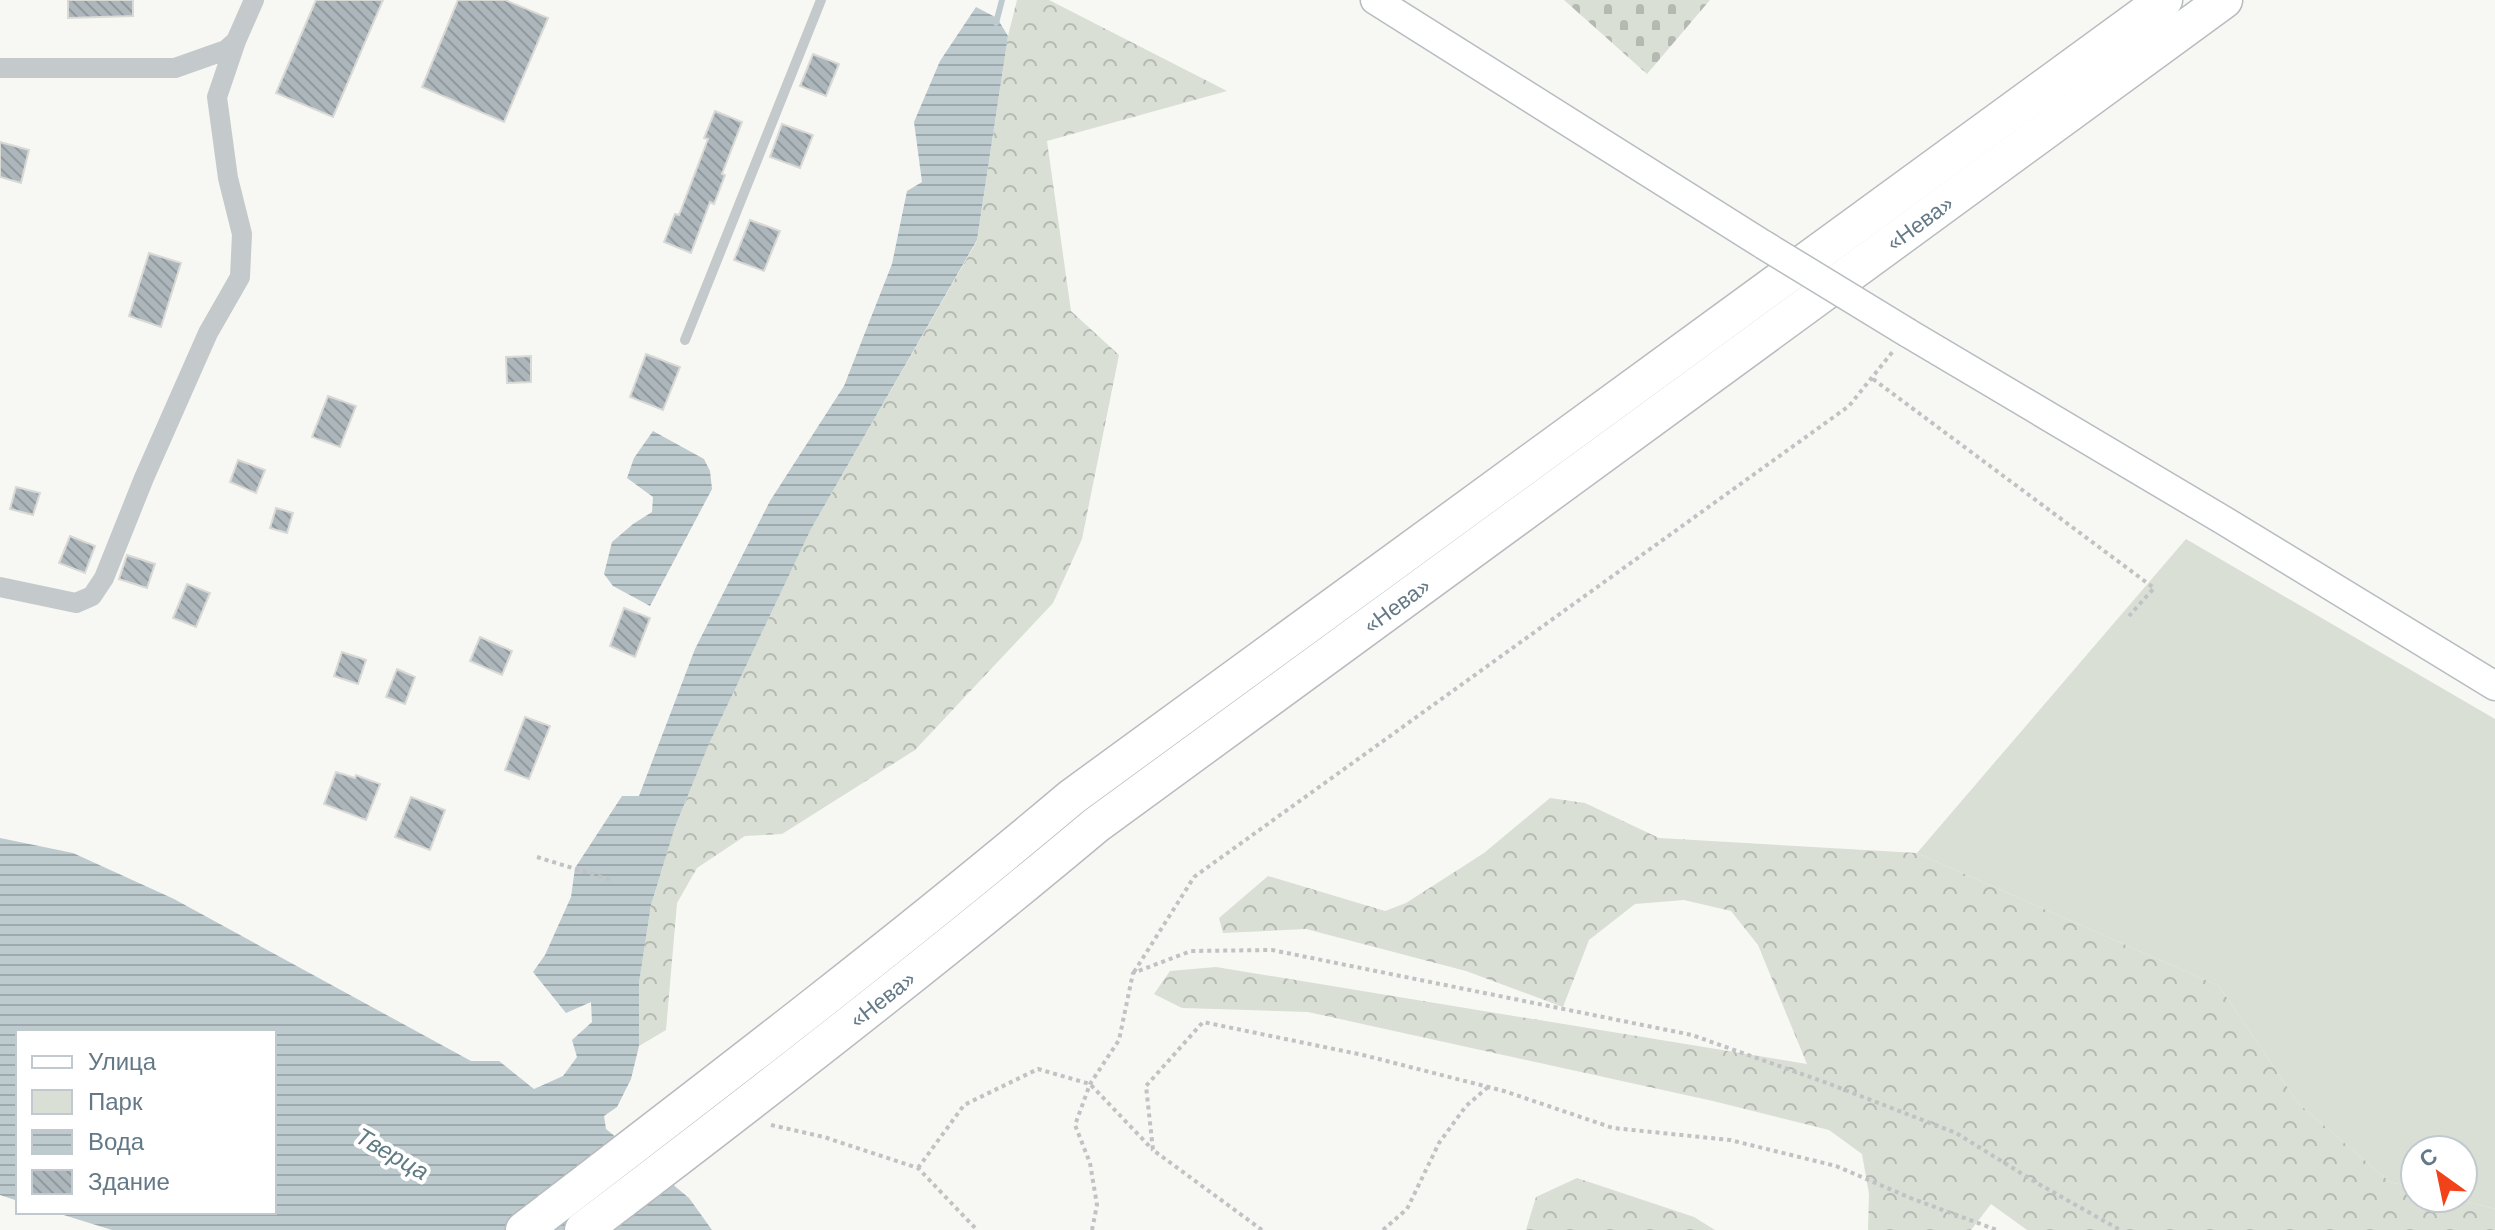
<svg xmlns="http://www.w3.org/2000/svg" width="2495" height="1230" font-family="Helvetica,sans-serif">
<style>
.green{fill:#d9dfd4}
.forest{fill:url(#forest-crowns)}
.cemetery{fill:url(#cemetery-stones)}
.water{fill:url(#water-rules)}
.lines{fill:none;stroke-linecap:round;stroke-linejoin:round}
.stream{stroke:#bdcace;stroke-width:6}
.building{fill:url(#building-back-hatch);stroke:#d9d9d6;stroke-width:2}
.secondary-casing{stroke:#b6bcc0;stroke-width:31}
.motorway-casing{stroke:#b8bcbf;stroke-width:39}
.path{stroke:#c0c2c4;stroke-width:4;stroke-dasharray:4 4;stroke-linecap:butt}
.service{stroke:#c4c9cc;stroke-width:10}
.minor{stroke:#c4c9cc;stroke-width:20}
.secondary{stroke:#fff;stroke-width:28}
.motorway{stroke:#fff;stroke-width:36}
.secondary-bridge-casing{stroke:#b6bcc0;stroke-width:31;stroke-linecap:butt}
.secondary-bridge{stroke:#fff;stroke-width:28}
.labels{text-anchor:middle;stroke-width:8;stroke-linejoin:round;paint-order:stroke}
.street-label{font-size:22px;fill:#647987;stroke:#fff}
.water-label{font-size:24px;font-style:italic;fill:#5f7b83;stroke:#fff}
</style>
<defs>
<pattern id="forest-crowns" width="20" height="18" patternUnits="userSpaceOnUse" patternTransform="scale(2)"><rect width="20" height="18" fill="#d9dfd4"/><path d="M2 6a3 3 0 1 1 6 0M12 15a3 3 0 1 1 6 0" fill="none" stroke="#b4bab2"/></pattern>
<pattern id="cemetery-stones" width="16" height="16" patternUnits="userSpaceOnUse" patternTransform="scale(2)"><rect width="16" height="16" fill="#d9dfd4"/><path d="M2 7V4a2 2 0 0 1 4 0v3zM10 15v-3a2 2 0 0 1 4 0v3z" fill="#b4bab2"/></pattern>
<pattern id="water-rules" width="6" height="5" patternUnits="userSpaceOnUse" patternTransform="scale(2)"><rect width="6" height="5" fill="#bdcace"/><path d="M0 2.5h6" fill="none" stroke="#9da9ad"/></pattern>
<pattern id="building-back-hatch" width="6" height="6" patternUnits="userSpaceOnUse" patternTransform="scale(2)"><rect width="6" height="6" fill="#adb6bb"/><path d="M-1 5l2 2M0 0l6 6M5-1l2 2" fill="none" stroke="#90999e"/></pattern>
</defs>
<rect width="100%" height="100%" fill="#f7f7f4"/>
<!-- green -->
<path class="green" d="M2186 539 2495 719V1209L2452 1198H2463V1150H2415V1188L2390 1182 2298 1103 2219 986 1917 853Z"/>
<!-- forest -->
<path class="forest" d="M1017 0H1049L1227 91 1047 141 1071 311 1119 355 1082 539 1053 603 915 750 782 834 745 836 697 868 677 903 666 1030 639 1046V983L651 905 675 827 709 744 811 529 977 241 1008 36Z
M1550 798 1585 803 1659 838 1917 853 2219 986 2298 1103 2390 1182 2415 1188V1198H2452L2495 1209V1230H2027L1991 1204 1971 1230H1868L1869 1194 1862 1154 1829 1130 1713 1101 1308 1012 1182 1008 1154 994 1170 971 1216 967 1807 1064 1758 945 1731 911 1684 900 1635 904 1589 940 1563 1007 1466 971 1306 929 1223 933 1219 918 1268 876 1385 911 1406 903 1484 853Z
M1577 1178 1694 1217 1715 1230H1526L1536 1197Z"/>
<!-- cemetery -->
<path class="cemetery" d="M1564 0H1710L1647 74Z"/>
<!-- water -->
<path class="water" d="M976 7 997 18 1008 36 977 240 811 529 709 744 675 827 651 905 639 983V1046L631 1079 617 1107 604 1116 606 1129 689 1198 712 1230H112L54 1212H274V1032H18V1201L0 1195V838L73 853 174 899 471 1061H499L534 1089 563 1076 577 1057 572 1040 592 1022 591 1002 566 1013 533 972 545 955 571 897 575 868 622 796H639L695 649 770 501 844 386 892 264 907 191 922 182 914 122 940 61Z
M653 431 704 459 710 471 712 489 650 606 613 586 604 574 612 542 633 524 652 512 653 497 627 478 634 458Z"/>
<g class="lines">
<!-- stream -->
<path class="stream" d="M996 23 1002 0"/>
</g>
<!-- building -->
<path class="building" d="M68 0H133V16L68 18Z
M316 0H383L333 117 276 93Z
M458 0H505L548 18 504 122 422 87Z
M813 54 839 64 826 96 800 86Z
M715 111 742 122 722 174 725 175 714 204 710 202 691 253 664 242 675 214 679 215 708 139 704 138Z
M782 124 813 135 800 168 770 157Z
M0 142 29 150 21 183 0 177Z
M750 220 780 231 764 271 734 260Z
M149 253 181 263 161 327 129 316Z
M646 354 680 367 663 410 630 397Z
M531 356V382L507 383 506 357Z
M328 396 356 406 340 447 312 437Z
M238 460 265 470 256 493 230 482Z
M16 487 40 493 33 515 10 509Z
M276 508 293 513 287 533 270 528Z
M70 536 95 546 85 573 59 563Z
M127 555 155 564 147 588 119 579Z
M187 584 210 593 196 627 173 618Z
M624 608 650 618 635 657 610 646Z
M480 637 512 651 502 675 470 661Z
M342 652 366 660 358 684 334 676Z
M397 669 415 677 405 704 386 697Z
M525 717 550 726 529 779 505 770Z
M336 772 355 778 356 775 380 784 366 820 324 804Z
M411 797 445 810 430 850 395 837Z"/>
<g class="lines">
<!-- secondary casing -->
<g class="secondary-casing">
<path id="secondary" d="M1375 0 1764 245
M1908 333 2223 520 2495 686"/>
</g>
<!-- motorway casing -->
<g class="motorway-casing">
<g id="motorway">
<path d="M524 1230C709 1088 894 947 1072 797L2164 0"/>
<path id="s1" d="M583 1230C757 1098 929 965 1096 825L2224 0"/>
</g>
</g>
<!-- path -->
<path class="path" d="M1873 379 2154 588 2129 616
M537 857 611 880
M1134 972 1194 877 1849 406 1894 350
M771 1125 824 1137 918 1168 977 1230
M918 1168 964 1105 1038 1069 1090 1084 1153 1150
M1092 1230 1097 1205 1090 1163 1075 1125 1090 1084 1119 1040 1133 973 1191 951 1272 950 1692 1035 1827 1083 1956 1133 2037 1183 2120 1230
M1262 1230 1153 1150 1146 1086 1203 1022 1363 1055 1504 1091 1613 1128 1730 1140 1836 1166 1913 1199 1997 1230
M1383 1230 1407 1209 1439 1143 1466 1106 1488 1087"/>
<!-- service -->
<path class="service" d="M685 340 821 0"/>
<!-- minor -->
<path class="minor" d="M0 68H175L226 50 236 41
M0 587 76 603 92 596 104 578 144 478 208 333 240 277 242 234 228 178 217 97 236 41 254 0"/>
<!-- secondary -->
<use href="#secondary" class="secondary"/>
<!-- motorway -->
<use href="#motorway" class="motorway"/>
<!-- secondary-bridge casing -->
<g class="secondary-bridge-casing">
<path id="secondary-bridge" d="M1764 245 1908 333"/>
</g>
<!-- secondary-bridge -->
<use href="#secondary-bridge" class="secondary-bridge"/>
</g>
<g class="labels">
<!-- street labels -->
<g class="street-label">
<text dy="8" stroke="none"><textPath href="#s1" startOffset="1674">«Нева»</textPath></text>
<text dy="8" stroke="none"><textPath href="#s1" startOffset="1026">«Нева»</textPath></text>
<text dy="8" stroke="none"><textPath href="#s1" startOffset="378">«Нева»</textPath></text>
</g>
<!-- water labels -->
<g class="water-label">
<text transform="translate(392 1154) rotate(30)" y="8">Тверца</text>
</g>
</g>
<!-- legend -->
<rect x="16" y="1030" width="260" height="184" fill="#ffffff" stroke="#c1c9cf" stroke-width="2"/>
<rect x="32" y="1056" width="40" height="12" fill="#ffffff" stroke="#c1c9cf" stroke-width="2"/>
<text x="88" y="1070" font-size="24" fill="#647987">Улица</text>
<rect x="32" y="1090" width="40" height="24" fill="#d9dfd4" stroke="#c1c9cf" stroke-width="2"/>
<text x="88" y="1110" font-size="24" fill="#647987">Парк</text>
<rect x="32" y="1130" width="40" height="24" fill="url(#water-rules)" stroke="#c1c9cf" stroke-width="2"/>
<text x="88" y="1150" font-size="24" fill="#647987">Вода</text>
<rect x="32" y="1170" width="40" height="24" fill="url(#building-back-hatch)" stroke="#c1c9cf" stroke-width="2"/>
<text x="88" y="1190" font-size="24" fill="#647987">Здание</text>
<!-- north arrow -->
<g transform="translate(2439 1174) rotate(327)"><circle r="38" fill="#ffffff" stroke="#c1c9cf" stroke-width="2"/>
<path d="M0-6L14 30L0 20L-14 30Z" fill="#f1421a"/>
<text y="-12" font-size="22" font-weight="bold" text-anchor="middle" fill="#647987">С</text>
</g>
</svg>
